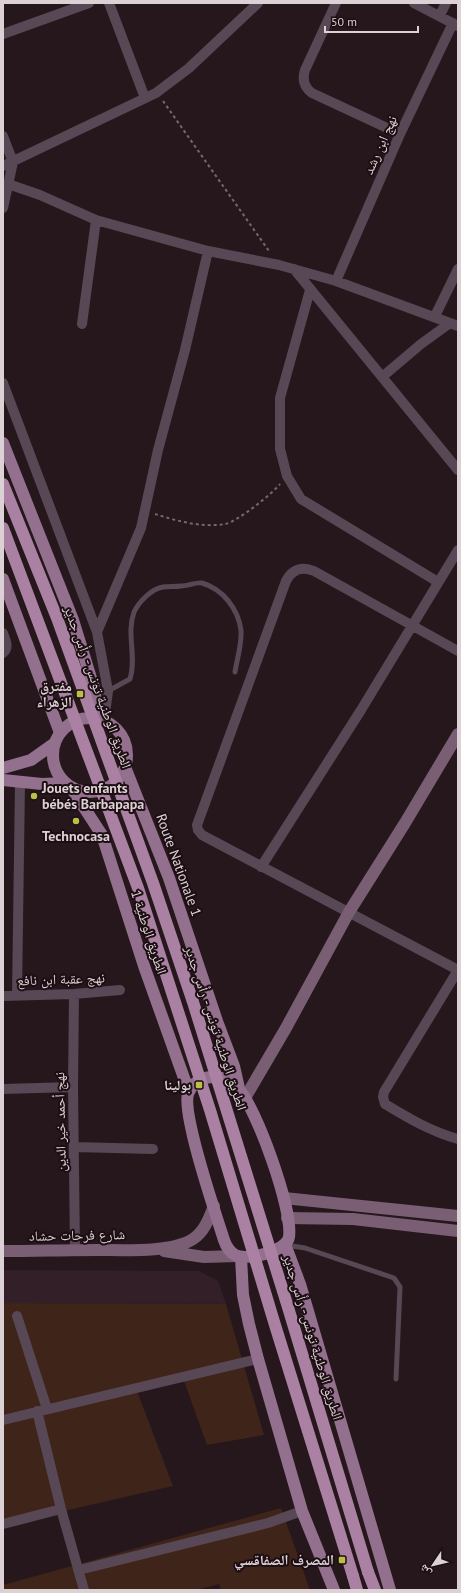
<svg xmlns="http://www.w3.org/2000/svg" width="461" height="1593" font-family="'PT Sans','Noto Naskh Arabic',sans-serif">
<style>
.built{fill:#331f27}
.grass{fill:#3f2419}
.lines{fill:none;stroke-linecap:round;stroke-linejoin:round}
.path{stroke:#75686c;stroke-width:2;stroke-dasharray:3 3;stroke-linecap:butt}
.lane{stroke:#584754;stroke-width:5}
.street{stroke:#584754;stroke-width:10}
.secondary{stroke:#795e74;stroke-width:12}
.primary{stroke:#93708d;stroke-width:12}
.highway{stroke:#ab81a3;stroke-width:12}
.highway-bridge{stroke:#ab81a3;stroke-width:12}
.poi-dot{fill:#bac045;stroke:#1c0e13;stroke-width:1.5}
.labels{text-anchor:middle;stroke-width:4;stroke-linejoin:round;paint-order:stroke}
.street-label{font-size:14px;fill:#dcd1d5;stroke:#1c0e13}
.poi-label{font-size:14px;font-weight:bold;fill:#dcd1d5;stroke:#1c0e13;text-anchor:end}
</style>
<rect width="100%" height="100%" fill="#26171c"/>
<!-- built -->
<path class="built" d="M3 1270 199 1271 218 1281 226 1304 3 1303Z"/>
<!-- grass -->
<path class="grass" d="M3 1303 226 1304 264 1435 207 1445 183 1378 137 1391 173 1486 3 1525Z
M281 1508 310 1590H221L219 1584 196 1590H3V1585Z"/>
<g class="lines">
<!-- path -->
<path class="path" d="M163 101 269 251
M155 514C177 521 202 528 225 524 237 522 272 494 280 484"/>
<!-- lane -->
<path class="lane" d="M108 691 130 679C137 657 126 634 134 612 139 602 151 589 163 587 169 586 175 587 181 586 188 586 196 582 202 583 223 589 238 609 241 630 242 644 237 659 235 672
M286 1245 305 1248 394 1278 400 1287 396 1379"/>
<!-- street -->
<path class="street" d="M109 3 145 98
M336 3 305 70C302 79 304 87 312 93L400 134
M414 3 458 26
M440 15 446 3
M3 34 89 3
M3 136 13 162 3 208
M3 166 156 93 189 68 258 3
M8 184 40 195 96 220 208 251 279 265 336 281 458 326
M294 269 458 470
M336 281 400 134 453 23
M310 290 280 398V449L287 476 301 499 438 582
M435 316 458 269
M82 324 96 220
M382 377 421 344 450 323
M3 383 97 632 108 691 104 721
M97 632 141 528 158 450 185 350 208 251
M3 633C5 640 10 647 3 653
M458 651 314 571C302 566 292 569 286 581L197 825 198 830 202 835 458 970
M261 867 361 710 458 550
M458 970 384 1092 383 1097 385 1104C408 1118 432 1132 458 1139
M74 994 73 1087 75 1250
M17 995 20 782
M3 996 74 994 120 990
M3 1089 73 1087
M74 1147 153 1149
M17 1316 47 1409
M37 1411 61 1509 84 1590
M3 1420 258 1359
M3 1524 61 1509
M79 1570 268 1523 302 1511"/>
<!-- secondary -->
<path class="secondary" d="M245 1098 286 1028 349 912 405 823 458 734
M284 1198 458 1216
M287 1218 353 1219 458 1231
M3 1251C34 1251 66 1250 97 1250 123 1250 172 1253 193 1239 205 1231 209 1218 214 1206
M164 1251 204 1257 237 1256"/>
<!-- primary -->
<path class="primary" d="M3 443 73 620 95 691 96 718
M3 579 60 733
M53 755a37 37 0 1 1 74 0a37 37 0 1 1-74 0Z
M125 767 169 878 217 1021 234 1066 239 1088
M3 768 31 760 55 743
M3 780 42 784 65 783
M70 786 102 835 144 966 189 1092
M211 1077C223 1077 231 1079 238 1088 257 1109 293 1210 289 1237 286 1252 246 1261 235 1255 230 1252 226 1246 224 1240 216 1215 182 1115 188 1094 192 1083 201 1078 211 1077Z
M285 1244 300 1284 390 1590
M241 1257 243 1295 249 1324 258 1359 302 1511 334 1590"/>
<!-- highway -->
<path class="highway" d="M368 1572 375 1590
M353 1576 357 1590"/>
<!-- highway-bridge -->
<path class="highway-bridge" d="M3 484 57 618 153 883 193 1002 287 1304 368 1572
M3 528 138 888 210 1110 275 1325 353 1576"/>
</g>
<!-- markers -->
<g class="poi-dot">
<rect x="76" y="690" width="8" height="8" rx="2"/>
<circle cx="34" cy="796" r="4"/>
<circle cx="76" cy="821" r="4"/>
<rect x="195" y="1081" width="8" height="8" rx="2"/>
<rect x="338" y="1556" width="8" height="8" rx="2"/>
</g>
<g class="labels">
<!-- street labels -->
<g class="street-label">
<text transform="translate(380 145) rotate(-66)" y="5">نهج ابن رشد</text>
<text transform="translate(98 687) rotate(70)" y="5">الطريق الوطنية تونس - رأس جدير</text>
<text transform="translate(179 865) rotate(70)" y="5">Route Nationale 1</text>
<text transform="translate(149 932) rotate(72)" y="5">الطريق الوطنية 1</text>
<text transform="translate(61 979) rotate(-2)" y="5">نهج عقبة ابن نافع</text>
<text transform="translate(216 1028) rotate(72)" y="5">الطريق الوطنية تونس - رأس جدير</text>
<text transform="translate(60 1122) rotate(-91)" y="5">نهج أحمد خير الدين</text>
<text transform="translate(77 1235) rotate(-1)" y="5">شارع فرحات حشاد</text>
<text transform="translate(313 1337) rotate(73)" y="5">الطريق الوطنية تونس - رأس جدير</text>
</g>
<!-- poi labels -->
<g class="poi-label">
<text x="72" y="691">مفترق<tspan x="72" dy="16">الزهراء</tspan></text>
<text x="42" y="793" text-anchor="start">Jouets enfants<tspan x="42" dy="16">bébés Barbapapa</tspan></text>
<text x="76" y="841" text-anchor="middle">Technocasa</text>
<text x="191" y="1090">بولينا</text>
<text x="334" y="1565">المصرف الصفاقسي</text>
</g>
</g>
<!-- border -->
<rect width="461" height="1593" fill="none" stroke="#dcd1d5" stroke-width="8"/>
<!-- north arrow -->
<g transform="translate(433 1565) rotate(235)" stroke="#1c0e13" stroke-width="3" paint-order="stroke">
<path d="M0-3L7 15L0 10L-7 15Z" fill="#dcd1d5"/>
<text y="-6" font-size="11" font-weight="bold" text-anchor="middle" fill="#dcd1d5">ش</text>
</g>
<!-- scale -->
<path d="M325 26v6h93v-6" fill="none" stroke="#dcd1d5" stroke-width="2"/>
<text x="331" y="26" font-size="12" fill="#dcd1d5" stroke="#1c0e13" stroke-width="3" paint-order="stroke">50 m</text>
</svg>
